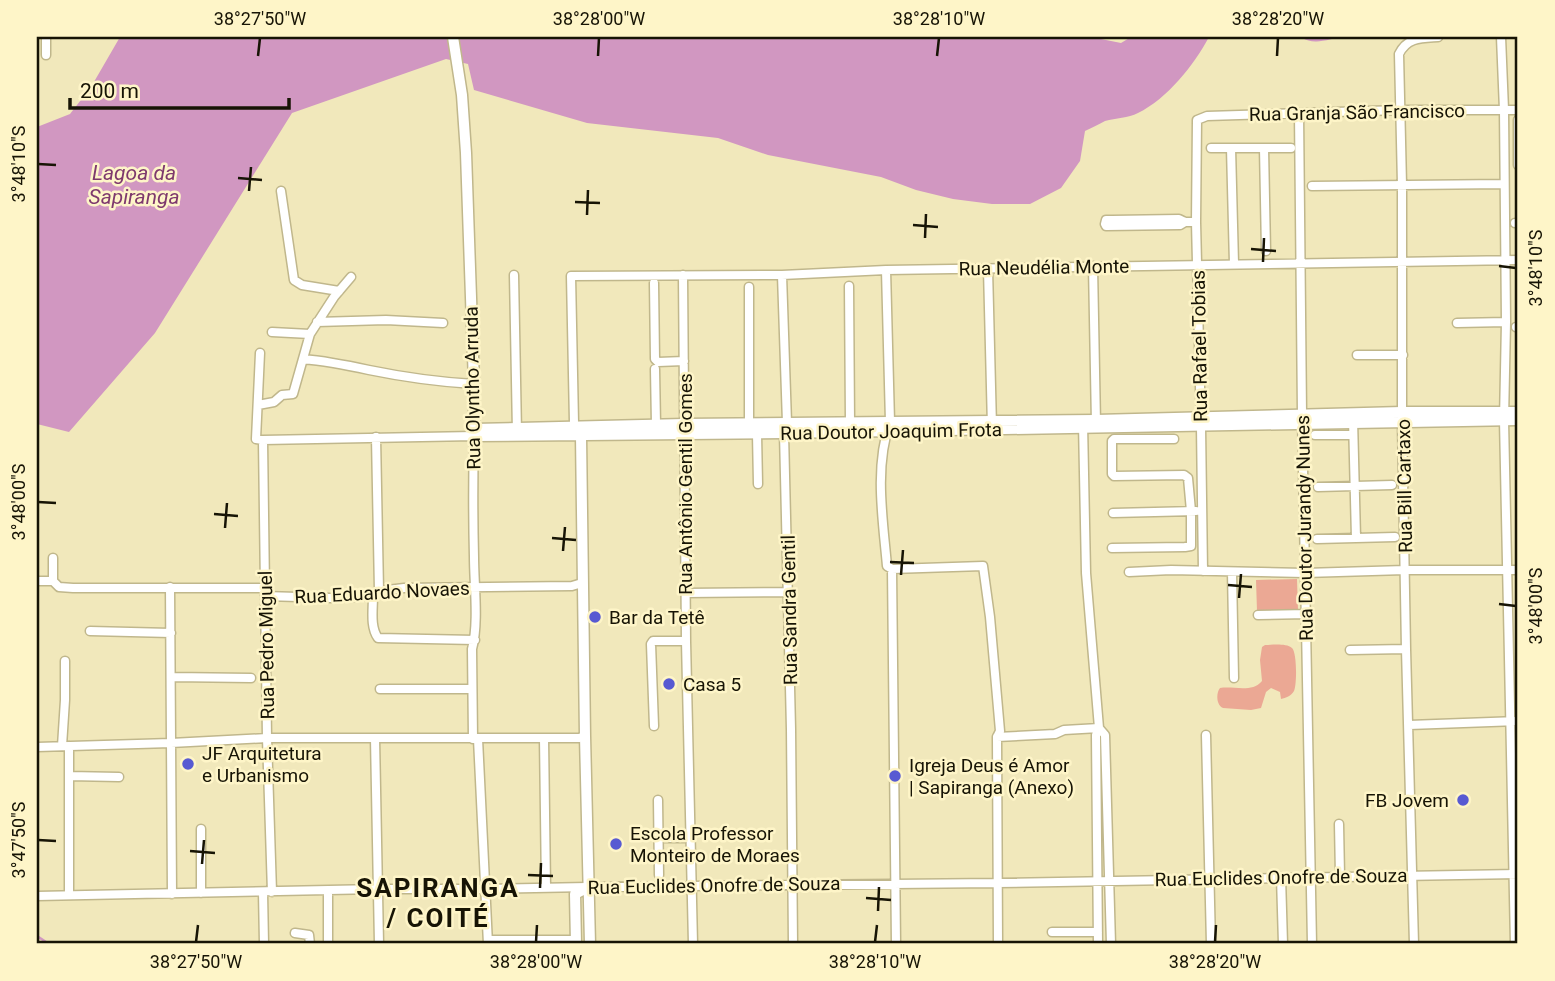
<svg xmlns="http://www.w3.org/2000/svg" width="1555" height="981" font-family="Roboto,sans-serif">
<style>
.green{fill:#eba894}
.water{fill:#d197c1}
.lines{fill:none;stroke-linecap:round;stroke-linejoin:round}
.stream{stroke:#d197c1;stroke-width:2.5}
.minor-casing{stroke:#c0b78c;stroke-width:11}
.tertiary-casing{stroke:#c0b78c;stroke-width:13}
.minor{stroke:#fff;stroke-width:8}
.tertiary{stroke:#fff;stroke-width:10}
.ticks{fill:none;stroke:#171405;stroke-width:2.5}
.poi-dot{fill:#585ad2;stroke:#fef5c8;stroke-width:2.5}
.labels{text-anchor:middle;stroke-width:5;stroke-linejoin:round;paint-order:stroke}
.street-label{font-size:19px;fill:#171405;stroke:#fef5c8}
.poi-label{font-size:19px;fill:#171405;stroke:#fef5c8;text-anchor:start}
.water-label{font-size:21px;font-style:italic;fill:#7e396d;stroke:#fef5c8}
.district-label{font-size:26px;font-weight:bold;letter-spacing:2px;fill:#171405;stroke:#fef5c8}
.neatline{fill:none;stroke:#171405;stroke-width:2.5}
.ticks-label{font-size:18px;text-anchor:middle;fill:#171405}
</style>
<rect width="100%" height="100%" fill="#f1e8bb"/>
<!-- green -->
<path class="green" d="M1297 579 1298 610 1257 611 1256 580Z
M1265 645C1272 645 1286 643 1292 648 1297 652 1297 685 1294 691 1291 696 1286 698 1281 699L1280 692 1271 688 1266 692 1261 708 1251 710 1223 708C1216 705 1216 693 1220 688 1235 686 1252 693 1262 681L1260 660 1262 647Z"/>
<!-- water -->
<path class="water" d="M120 37H1091L1121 43 1131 37H1209C1194 65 1167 99 1138 113 1128 118 1116 118 1105 121 1099 124 1092 128 1085 131L1080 161 1061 188 1030 204H992L953 199 916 190 881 177 768 155 718 138 587 123 474 90 468 64 446 59 292 113 155 333 69 432 37 424V127L70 114 91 87Z"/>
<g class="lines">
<!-- stream -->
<path class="stream" d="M1303 37C1313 43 1325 39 1335 37
M37 936 49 944"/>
<!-- minor casing -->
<g class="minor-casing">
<path id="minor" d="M46 37V55
M1501 37 1504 110 1506 322 1504 420 1515 944
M1299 113 1302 414 1312 944
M1518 120V165
M1211 148H1291
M1231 148 1234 264
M1264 148 1266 251
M1312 186 1504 184
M281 191 294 280 302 285 339 291
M1185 222 1180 225 1106 226 1105 224 1106 220H1112L1179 219 1185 222H1196
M1515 223H1518
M1093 266 1096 424
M988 269 992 427
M886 270 890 422C874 467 883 520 887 566L892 569 896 944
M514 275 517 433
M683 275 686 641 693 944
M782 275 787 423 784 433 791 729 793 944
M654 283 655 359 658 362 684 361
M849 286 850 423
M749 287V424
M317 322 386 320 443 323
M1457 323 1506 322
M1516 327H1518
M272 332 310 334
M260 353 256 439 263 440
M1357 355H1403
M303 359C326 361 346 365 369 370 403 377 439 382 474 384
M655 369 656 425
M258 405 274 402 282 395 293 394 310 334 334 297 351 277
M1353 419 1356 538
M1083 423 1086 573 1099 728 1096 735 1098 944
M579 427 574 423 571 276 782 275 886 270 1518 260
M757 434 758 484
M1315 435H1353
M376 437 379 591
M263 440 474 436C473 477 473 517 474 557 474 584 479 623 472 649L473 739
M263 440 267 738 272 892
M1318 487 1392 485
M1113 513 1196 511
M1317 539 1395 537
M1112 548 1185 547 1191 546V511L1188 478 1184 475 1114 476 1112 474V441L1114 439H1174
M53 558V581
M892 569 983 566 990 617 1000 731 997 737 998 944
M1203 571 1201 427 1196 222 1197 120 1207 116 1400 110H1518
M1129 572 1171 570 1305 573 1405 570H1518
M1232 572 1234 678
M37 581H53L59 587 73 588H265
M170 587 172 894
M685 593 789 592
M265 596 331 598 373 596 379 591 404 588 572 586 582 583
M373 596C373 610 370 627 378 638L475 640
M1258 615 1307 614
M90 631 171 633
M1350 650 1406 649
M172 677 251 678
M380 689H472
M1409 725 1518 721
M654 726 651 644 653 641H686
M1099 728 1105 735 1111 944
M1206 735 1211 944
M997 737 1055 734 1064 730 1099 728
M375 738 379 944
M544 738 546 888
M478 739 488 944
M62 746 65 700V661
M37 747 171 743 267 738H579L585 736
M69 776 119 777
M658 800 659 875
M1339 824 1340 876
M659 838H690
M1281 877 1283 944
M263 892 264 944
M201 893V829
M69 895V746
M37 896 378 889H486L588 887 997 883 1518 874
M1052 932H1098
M295 933 309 935 310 944
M488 940H576
M328 944V891
M1414 944 1406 649 1402 421V185L1399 54C1407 37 1422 38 1438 37"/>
</g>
<!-- tertiary casing -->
<g class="tertiary-casing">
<path id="tertiary" d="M453 37 462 95 466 153 474 384V436L784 433 1518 420
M474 429 684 424 1096 420 1402 412H1518
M580 431 581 436 585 736 590 944
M576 944 575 894 588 887"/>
</g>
<!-- minor -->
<use href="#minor" class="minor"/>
<!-- tertiary -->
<use href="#tertiary" class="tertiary"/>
</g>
<!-- ticks -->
<path class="ticks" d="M258 56 260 38M598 56 599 38M937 56 939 38M1277 56 1278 38M38 164 56 165M238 178 262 180M249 191 251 167M575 202 600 203M587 215 588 190M913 225 938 227M925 238 926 214M1251 249 1276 251M1263 262 1264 238M1499 266 1516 268M38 502 56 503M214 514 238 516M225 528 227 503M552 538 576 540M563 551 565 527M890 562 914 563M901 575 903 550M1228 585 1252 587M1239 598 1241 574M1499 604 1516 606M38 840 56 841M190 851 215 853M202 864 204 840M528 875 553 876M540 888 541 863M866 898 891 900M878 911 879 887M196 942 198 925M536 942 537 925M875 942 877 925M1215 942 1216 925"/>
<!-- markers -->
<g class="poi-dot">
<circle cx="595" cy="617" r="7"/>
<circle cx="669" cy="684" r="7"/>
<circle cx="188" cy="764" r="7"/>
<circle cx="895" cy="776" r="7"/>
<circle cx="1463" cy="800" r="7"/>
<circle cx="616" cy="844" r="7"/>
</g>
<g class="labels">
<!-- street labels -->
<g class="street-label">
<text transform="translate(1357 112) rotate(-1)" y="7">Rua Granja São Francisco</text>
<text transform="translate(1044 267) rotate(-1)" y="7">Rua Neudélia Monte</text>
<text transform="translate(1199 346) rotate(-91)" y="7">Rua Rafael Tobias</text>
<text transform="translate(472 388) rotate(-91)" y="7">Rua Olyntho Arruda</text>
<text transform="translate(891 431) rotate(-1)" y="7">Rua Doutor Joaquim Frota</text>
<text transform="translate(685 484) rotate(-90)" y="7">Rua Antônio Gentil Gomes</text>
<text transform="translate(1404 486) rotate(-91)" y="7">Rua Bill Cartaxo</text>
<text transform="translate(1304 528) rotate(-91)" y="7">Rua Doutor Jurandy Nunes</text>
<text transform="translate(382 592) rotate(-3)" y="7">Rua Eduardo Novaes</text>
<text transform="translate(789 610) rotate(-91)" y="7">Rua Sandra Gentil</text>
<text transform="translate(266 645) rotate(-91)" y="7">Rua Pedro Miguel</text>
<text transform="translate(1281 877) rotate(-1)" y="7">Rua Euclides Onofre de Souza</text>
<text transform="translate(714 885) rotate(-1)" y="7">Rua Euclides Onofre de Souza</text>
</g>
<!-- poi labels -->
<g class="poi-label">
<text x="609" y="624">Bar da Tetê</text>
<text x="683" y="691">Casa 5</text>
<text x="202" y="760">JF Arquitetura<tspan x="202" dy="22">e Urbanismo</tspan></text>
<text x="909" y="772">Igreja Deus é Amor<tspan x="909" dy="22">| Sapiranga (Anexo)</tspan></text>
<text x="1449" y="807" text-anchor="end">FB Jovem</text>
<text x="630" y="840">Escola Professor<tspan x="630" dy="22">Monteiro de Moraes</tspan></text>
</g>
<!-- water labels -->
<g class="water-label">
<text x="134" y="180">Lagoa da<tspan x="134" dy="24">Sapiranga</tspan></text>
</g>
<!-- district labels -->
<g class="district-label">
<text x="438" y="897">SAPIRANGA<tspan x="438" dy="30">/ COITÉ</tspan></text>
</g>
</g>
<!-- border -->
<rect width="1555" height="981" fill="none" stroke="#fef5c8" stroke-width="77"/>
<!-- scale -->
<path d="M70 98v10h219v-10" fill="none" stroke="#171405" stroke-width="3.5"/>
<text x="80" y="98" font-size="21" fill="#171405" stroke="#fef5c8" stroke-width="5" paint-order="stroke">200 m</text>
<rect x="38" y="38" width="1478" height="904" class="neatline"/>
<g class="ticks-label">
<text x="260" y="25">38°27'50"W</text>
<text x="599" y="25">38°28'00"W</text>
<text x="939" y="25">38°28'10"W</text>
<text x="1278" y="25">38°28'20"W</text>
<text transform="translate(19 164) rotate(-90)" y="6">3°48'10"S</text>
<text transform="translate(1536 268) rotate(-90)" y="6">3°48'10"S</text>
<text transform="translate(19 502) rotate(-90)" y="6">3°48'00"S</text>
<text transform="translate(1536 606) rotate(-90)" y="6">3°48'00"S</text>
<text transform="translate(19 840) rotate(-90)" y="6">3°47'50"S</text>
<text x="196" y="968">38°27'50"W</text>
<text x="536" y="968">38°28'00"W</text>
<text x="875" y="968">38°28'10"W</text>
<text x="1215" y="968">38°28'20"W</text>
</g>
</svg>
